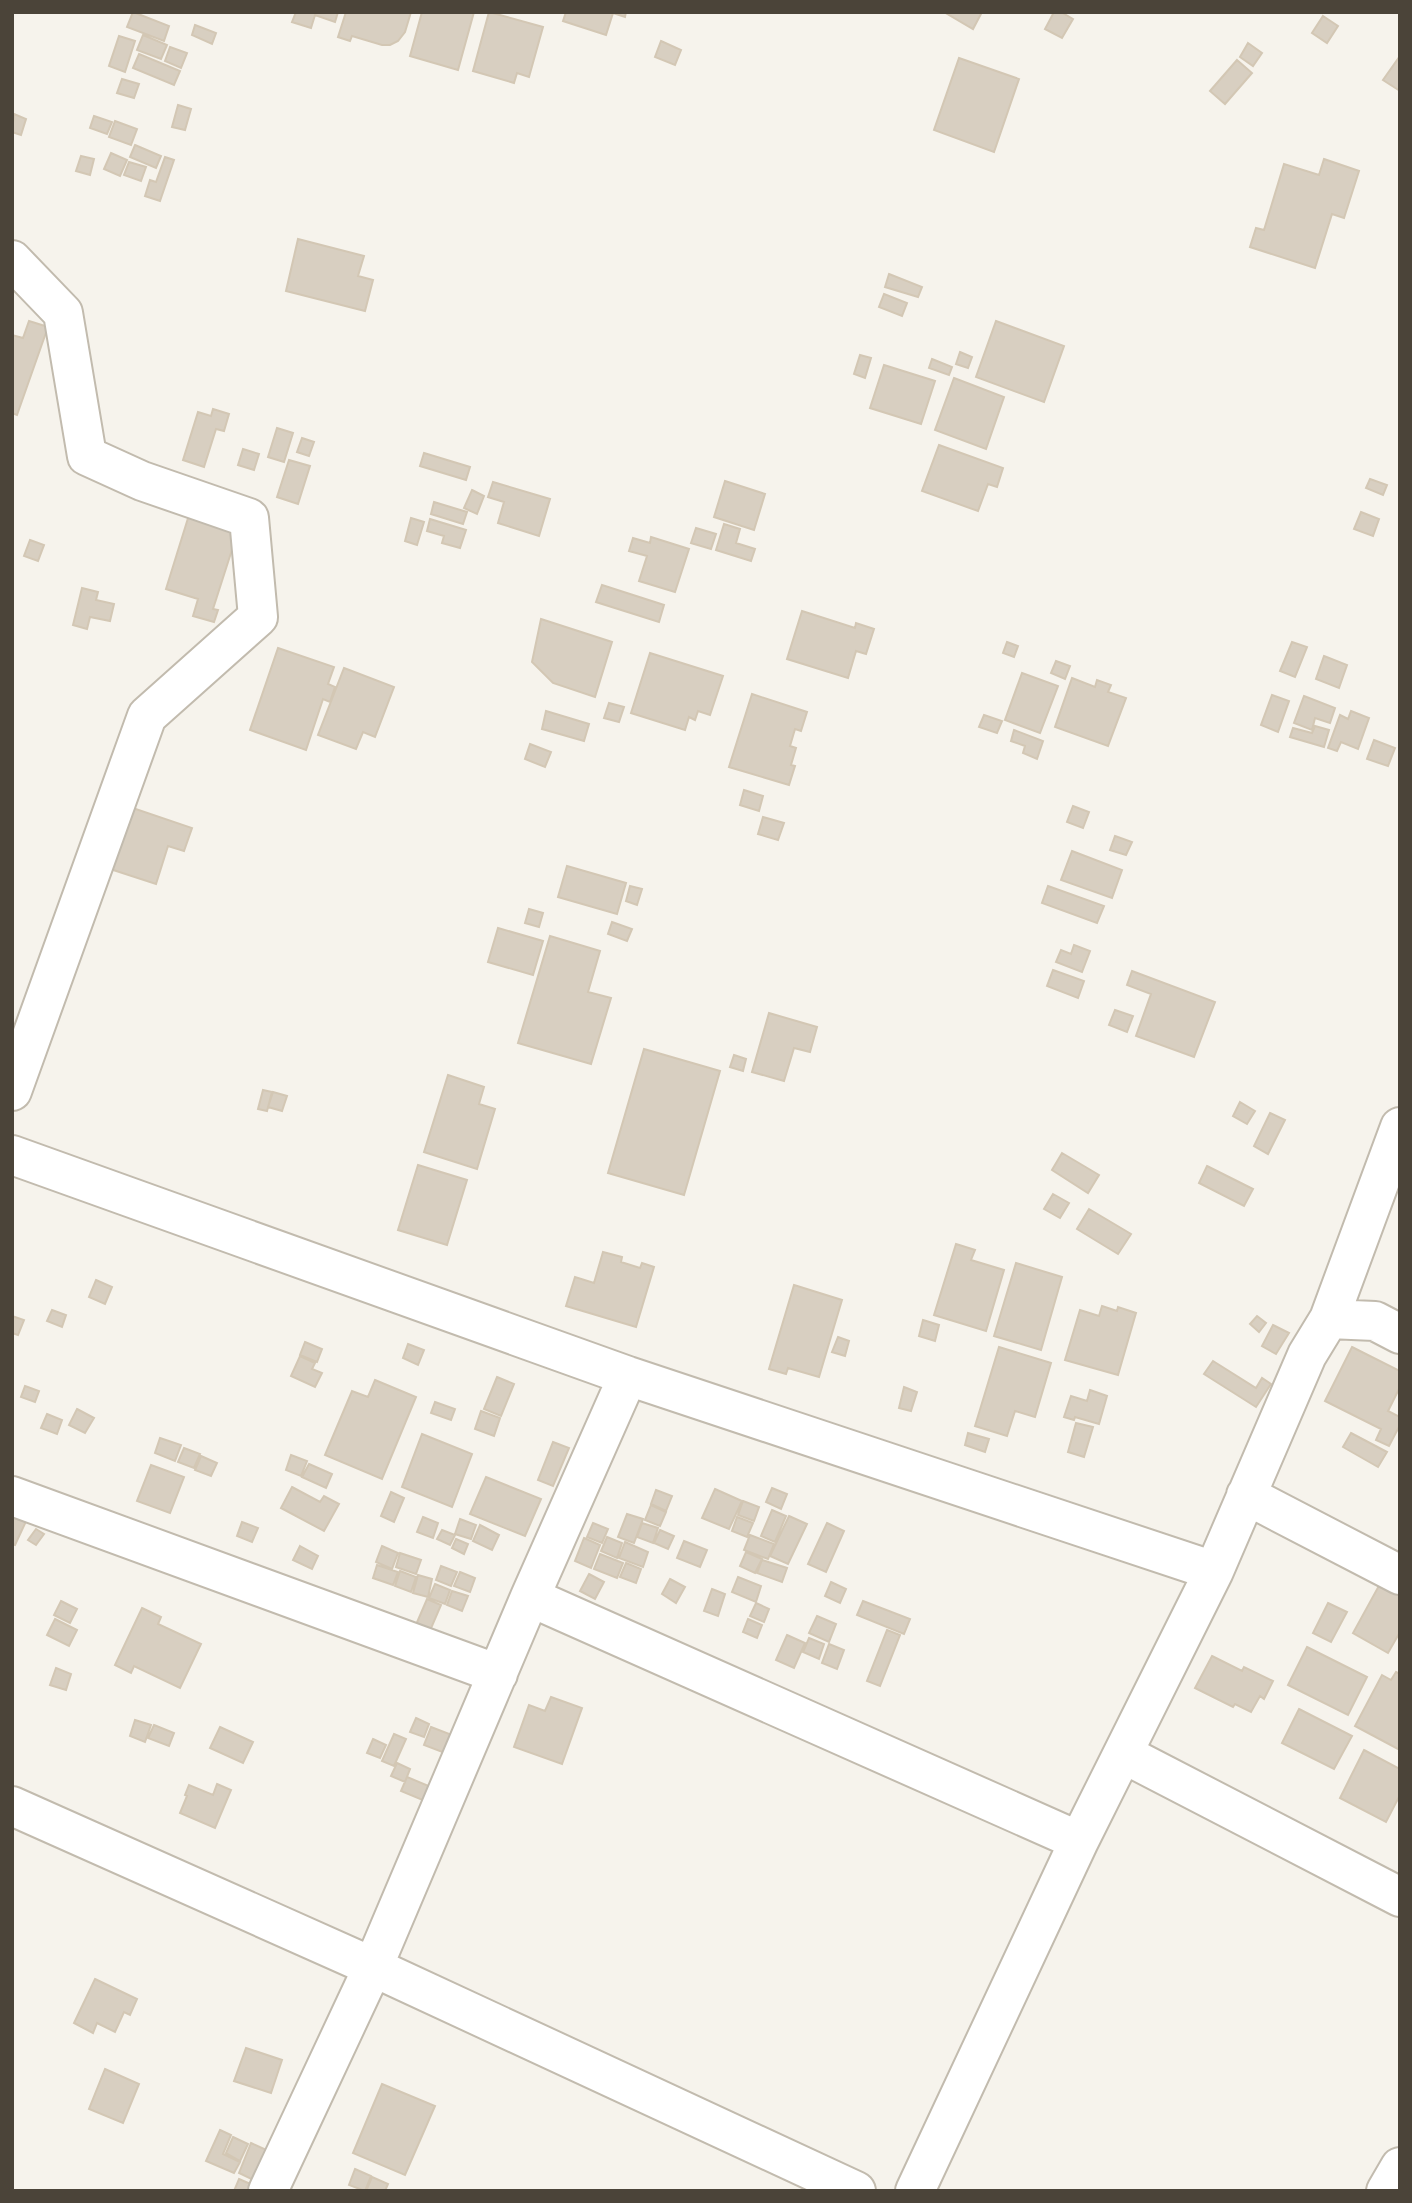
<svg xmlns="http://www.w3.org/2000/svg" width="1412" height="2203" font-family="Commissioner,sans-serif">
<style>
.building{fill:#d8cfc1;stroke:#d3c7b4;stroke-width:2}
.lines{fill:none;stroke-linecap:round;stroke-linejoin:round}
.minor-casing{stroke:#c2bbae;stroke-width:42}
.minor{stroke:#fff;stroke-width:38}
</style>
<rect width="100%" height="100%" fill="#f6f3ec"/>
<!-- building -->
<path class="building" d="M133 12 169 26 164 41 127 27Z
M296 12H338L335 22 315 15 311 28 292 22Z
M346 12H411L405 32 398 41 390 45H382L352 36 350 41 338 37Z
M422 12H474L458 70 410 56Z
M489 12 543 27 529 77 517 73 514 83 473 71Z
M566 12H626L625 17 613 13 606 35 563 21Z
M944 12H982L973 29Z
M1054 12H1061L1073 19 1062 38 1045 29Z
M1323 16 1338 26 1327 43 1312 33Z
M195 25 216 33 212 44 192 35Z
M143 35 167 45 161 59 137 50Z
M119 36 135 41 125 72 109 66Z
M661 41 681 50 675 65 655 57Z
M1248 43 1262 53 1253 66 1240 57Z
M170 47 187 53 181 68 165 61Z
M139 54 180 71 174 85 133 68Z
M1400 56V91L1383 80Z
M959 58 1019 79 994 152 934 130Z
M1237 60 1252 73 1225 104 1210 91Z
M122 79 139 84 134 98 117 93Z
M178 105 191 109 185 130 172 127Z
M14 114 26 119 21 135 12 132Z
M94 116 112 122 107 134 90 128Z
M115 121 137 129 131 145 109 137Z
M135 145 161 156 156 168 130 157Z
M111 153 127 160 120 176 104 169Z
M81 156 94 159 90 175 76 171Z
M165 157 174 160 160 201 145 196 150 180 156 182Z
M1324 159 1359 171 1344 218 1332 214 1315 268 1250 247 1256 228 1264 230 1284 164 1319 175Z
M129 162 146 167 141 181 124 175Z
M298 239 364 256 358 276 373 280 365 311 286 291Z
M889 274 922 287 918 297 885 287Z
M884 294 907 303 902 316 879 307Z
M29 321 48 327 17 415 12 413V335L23 338Z
M996 321 1064 346 1044 402 976 377Z
M960 352 972 357 968 368 956 364Z
M860 355 871 358 865 378 854 374Z
M932 359 952 367 949 375 929 368Z
M884 365 935 381 921 424 870 408Z
M954 378 1004 397 986 449 935 430Z
M213 409 229 414 224 431 216 429 204 467 183 460 198 412 211 416Z
M277 428 293 433 284 462 268 457Z
M302 438 314 442 309 456 297 452Z
M939 445 1003 468 997 487 988 484 978 511 922 491Z
M243 449 259 454 254 470 238 465Z
M424 453 470 467 466 480 420 466Z
M289 460 310 466 298 504 277 497Z
M1370 479 1387 485 1383 495 1366 488Z
M725 481 765 494 754 530 714 517Z
M493 482 550 499 539 536 498 523 504 502 488 497Z
M472 490 484 496 477 514 464 508Z
M434 502 467 512 463 524 431 514Z
M1361 512 1379 519 1373 536 1354 529Z
M189 515 238 531 213 609 218 610 214 622 193 616 198 599 166 589Z
M411 518 424 522 417 545 405 541Z
M430 519 466 530 460 548 442 543 444 536 427 531Z
M724 524 740 529 736 543 755 549 751 561 716 550Z
M696 528 716 534 711 549 691 543Z
M651 537 689 549 675 592 639 581 647 556 629 551 633 538 650 543Z
M30 540 44 545 38 561 24 556Z
M602 585 664 605 659 622 596 602Z
M82 588 98 592 96 600 114 604 110 621 90 617 87 629 73 625Z
M802 611 855 628 856 623 874 629 866 654 856 651 848 678 787 659Z
M541 619 612 642 595 697 553 683 532 662Z
M1007 642 1018 646 1014 657 1003 653Z
M1292 642 1307 647 1295 677 1280 671Z
M278 648 334 667 328 684 335 687 330 702 323 699 306 750 250 730Z
M650 653 723 676 710 715 698 711 695 720 689 717 685 730 631 713Z
M1324 656 1347 665 1339 688 1316 679Z
M1056 661 1070 666 1065 679 1051 673Z
M344 668 394 687 375 737 363 732 356 749 318 735Z
M1022 673 1058 686 1040 733 1005 720Z
M1072 678 1095 687 1097 680 1111 685 1108 692 1126 698 1108 746 1055 727Z
M752 694 807 712 801 731 795 729 790 746 796 748 791 765 795 766 789 785 729 767Z
M1272 695 1289 701 1278 732 1261 725Z
M1304 696 1335 708 1330 723 1315 718 1312 730 1294 723Z
M609 703 624 707 619 722 604 718Z
M546 711 589 724 584 741 542 729Z
M1351 711 1369 718 1358 749 1341 742 1337 751 1328 748 1340 715 1348 719Z
M984 715 1002 721 997 733 979 727Z
M1315 726 1329 730 1324 747 1290 737 1293 728 1312 733Z
M1014 730 1043 741 1037 759 1023 753 1025 746 1011 741Z
M1374 740 1395 748 1388 766 1367 759Z
M530 744 551 752 545 767 525 759Z
M744 790 763 796 759 811 740 805Z
M118 803 192 828 184 851 168 846 156 884 98 865Z
M1073 806 1089 812 1083 828 1067 822Z
M763 817 784 823 778 840 758 834Z
M1115 836 1132 842 1126 855 1110 850Z
M1072 851 1122 870 1112 898 1061 880Z
M567 866 626 883 617 914 558 897Z
M630 886 642 889 637 905 626 901Z
M1048 886 1104 906 1097 923 1042 903Z
M529 909 543 913 539 927 525 923Z
M612 922 632 929 627 941 608 934Z
M498 928 543 941 533 975 488 962Z
M550 936 600 951 588 992 611 998 591 1064 518 1043Z
M1074 945 1090 951 1082 972 1056 962 1061 950 1071 954Z
M1053 970 1084 981 1078 998 1047 986Z
M1132 971 1215 1002 1194 1057 1136 1036 1151 994 1127 985Z
M1115 1010 1133 1016 1127 1032 1109 1025Z
M769 1013 817 1027 810 1052 794 1048 784 1081 752 1072Z
M644 1049 720 1071 684 1195 608 1173Z
M734 1055 746 1059 743 1071 730 1067Z
M448 1075 484 1087 479 1104 495 1109 477 1169 424 1152Z
M263 1090 272 1092 267 1111 258 1109Z
M273 1092 287 1096 282 1111 268 1107Z
M1240 1102 1255 1111 1247 1124 1233 1116Z
M1270 1113 1285 1120 1268 1154 1254 1146Z
M1062 1153 1099 1175 1088 1193 1052 1170Z
M418 1165 467 1180 447 1245 398 1230Z
M1207 1166 1253 1189 1244 1206 1199 1183Z
M1053 1194 1069 1203 1060 1218 1044 1209Z
M1089 1209 1131 1234 1118 1254 1077 1229Z
M956 1244 975 1250 971 1260 1004 1270 986 1331 934 1315Z
M603 1252 622 1257 621 1262 640 1268 642 1263 654 1267 636 1327 566 1306 575 1277 594 1283Z
M1016 1263 1062 1277 1041 1350 994 1336Z
M96 1280 112 1287 105 1304 89 1297Z
M794 1285 842 1300 819 1377 788 1368 786 1374 769 1369Z
M1102 1306 1117 1311 1118 1307 1136 1313 1118 1375 1065 1360 1080 1310 1099 1316Z
M52 1310 66 1315 62 1327 47 1321Z
M12 1316 24 1320 18 1335 12 1333Z
M1257 1316 1266 1323 1259 1332 1250 1324Z
M923 1320 939 1325 935 1341 919 1336Z
M1273 1325 1289 1333 1276 1354 1262 1346Z
M838 1337 849 1341 845 1356 832 1352Z
M305 1342 322 1349 317 1362 300 1355Z
M408 1344 424 1350 418 1365 403 1358Z
M999 1347 1051 1363 1035 1417 1015 1411 1007 1436 975 1426Z
M1352 1347 1400 1371V1387L1388 1411 1400 1417V1425L1389 1446 1376 1440 1381 1429 1325 1401Z
M300 1356 315 1363 312 1369 322 1373 315 1387 291 1376Z
M1213 1361 1256 1388 1262 1378 1271 1384 1256 1407 1204 1374Z
M497 1377 514 1384 501 1416 484 1409Z
M375 1380 416 1397 382 1479 325 1455 352 1391 368 1397Z
M25 1386 39 1391 35 1402 21 1397Z
M904 1387 917 1392 911 1411 899 1408Z
M1090 1390 1107 1396 1099 1424 1075 1417 1074 1420 1064 1417 1071 1396 1087 1401Z
M435 1402 455 1409 451 1420 431 1413Z
M77 1409 94 1418 85 1433 69 1425Z
M481 1411 500 1418 494 1436 475 1429Z
M47 1414 62 1420 57 1434 41 1428Z
M1076 1423 1093 1427 1084 1457 1068 1452Z
M968 1433 989 1439 985 1452 965 1445Z
M1351 1433 1387 1452 1378 1467 1343 1447Z
M422 1434 472 1454 452 1507 402 1487Z
M160 1438 181 1445 175 1461 155 1453Z
M553 1442 569 1448 553 1486 538 1480Z
M184 1448 200 1454 194 1468 178 1462Z
M291 1455 307 1461 301 1476 286 1470Z
M201 1456 217 1463 211 1476 195 1470Z
M309 1464 332 1474 326 1488 302 1477Z
M151 1465 184 1477 170 1513 137 1501Z
M486 1477 541 1499 525 1536 470 1514Z
M292 1487 320 1502 324 1496 339 1504 324 1531 281 1508Z
M772 1488 787 1494 781 1509 766 1502Z
M715 1489 742 1501 729 1529 702 1518Z
M656 1490 672 1496 666 1511 651 1504Z
M391 1492 404 1498 394 1522 381 1516Z
M743 1501 759 1507 754 1521 738 1515Z
M651 1505 666 1512 660 1526 645 1520Z
M12 1509 28 1517 15 1545 12 1544Z
M772 1510 786 1516 775 1542 761 1536Z
M627 1514 643 1519 634 1543 618 1537Z
M789 1516 807 1524 788 1564 770 1556Z
M423 1517 438 1523 433 1538 417 1532Z
M737 1517 753 1523 747 1537 732 1531Z
M460 1519 476 1525 471 1539 455 1534Z
M242 1522 258 1528 252 1542 237 1536Z
M593 1523 608 1529 602 1543 587 1537Z
M642 1523 658 1528 653 1543 637 1537Z
M827 1523 844 1531 826 1572 808 1564Z
M480 1525 499 1535 492 1550 473 1541Z
M36 1529 44 1534 36 1545 28 1540Z
M442 1530 455 1535 450 1545 437 1539Z
M660 1530 674 1536 668 1549 654 1543Z
M750 1535 774 1544 768 1559 744 1550Z
M607 1537 622 1543 617 1558 601 1551Z
M584 1538 600 1545 591 1568 575 1561Z
M456 1539 468 1544 464 1554 452 1548Z
M684 1541 707 1550 700 1567 677 1558Z
M625 1542 648 1552 643 1567 619 1558Z
M300 1546 318 1556 312 1569 293 1560Z
M382 1546 398 1553 392 1569 376 1562Z
M746 1552 762 1559 755 1573 740 1566Z
M400 1553 421 1560 416 1574 396 1567Z
M600 1554 623 1563 617 1578 594 1569Z
M762 1560 787 1568 782 1582 757 1573Z
M626 1563 641 1569 636 1583 620 1577Z
M377 1565 398 1572 393 1585 373 1578Z
M441 1566 457 1572 451 1586 436 1580Z
M400 1571 416 1577 411 1592 395 1586Z
M460 1572 475 1578 470 1592 454 1586Z
M589 1574 604 1582 595 1599 580 1591Z
M418 1575 432 1579 428 1597 413 1593Z
M738 1577 761 1586 756 1602 732 1592Z
M670 1579 685 1587 676 1603 662 1594Z
M831 1582 846 1589 840 1603 825 1596Z
M1381 1582 1400 1592V1632L1388 1653 1353 1633Z
M435 1584 450 1590 445 1604 429 1598Z
M712 1589 725 1594 718 1616 704 1611Z
M452 1591 468 1596 462 1611 447 1605Z
M427 1599 441 1605 429 1633 415 1627Z
M61 1601 77 1609 70 1623 54 1615Z
M863 1601 910 1619 904 1634 857 1615Z
M756 1603 769 1609 764 1622 750 1616Z
M1328 1603 1347 1612 1331 1642 1313 1633Z
M142 1608 161 1617 158 1624 201 1644 180 1688 134 1666 131 1673 115 1665Z
M817 1616 836 1624 829 1642 809 1633Z
M55 1619 77 1630 69 1646 47 1635Z
M748 1619 762 1625 757 1638 743 1632Z
M887 1630 900 1635 880 1686 867 1681Z
M787 1635 805 1643 794 1668 776 1660Z
M809 1638 824 1644 819 1659 803 1652Z
M829 1644 844 1650 837 1669 822 1663Z
M1307 1647 1367 1677 1348 1715 1288 1685Z
M1212 1656 1242 1671 1244 1667 1273 1681 1264 1699 1260 1696 1251 1712 1235 1704 1233 1707 1195 1688Z
M56 1668 71 1674 66 1690 50 1685Z
M1396 1672 1400 1674V1750L1355 1726 1382 1675 1391 1680Z
M551 1697 582 1708 562 1764 514 1747 529 1705 545 1711Z
M1299 1709 1352 1736 1334 1769 1282 1743Z
M416 1718 429 1724 424 1737 410 1732Z
M135 1720 151 1725 145 1742 130 1736Z
M154 1725 174 1733 169 1746 148 1738Z
M220 1727 253 1742 243 1763 210 1748Z
M431 1727 452 1735 445 1753 424 1745Z
M394 1734 406 1739 394 1766 382 1761Z
M373 1739 386 1745 380 1758 367 1753Z
M1364 1750 1400 1769V1795L1386 1822 1340 1798Z
M397 1763 410 1769 405 1782 391 1776Z
M407 1777 431 1787 425 1801 401 1791Z
M217 1784 231 1790 215 1828 180 1813 187 1796 185 1795 189 1785 213 1795Z
M95 1979 137 1999 130 2015 124 2012 115 2032 97 2023 93 2033 74 2023Z
M246 2048 282 2060 271 2093 234 2081Z
M105 2069 139 2084 123 2123 89 2109Z
M382 2084 435 2106 405 2175 353 2153Z
M220 2130 231 2135 223 2154 240 2162 234 2173 206 2161Z
M233 2137 248 2144 240 2161 226 2153Z
M251 2143 273 2153 260 2183 239 2173Z
M355 2169 371 2176 365 2191 349 2185Z
M372 2177 388 2184 385 2191H366Z
M239 2179 262 2189 261 2191H234Z"/>
<g class="lines">
<!-- minor casing -->
<g class="minor-casing">
<path id="minor" d="M12 260 63 313 87 456 142 481 249 518 258 617 147 716 12 1091
M12 1155 628 1376 1214 1571
M1329 1319 1375 1321 1400 1334
M1246 1495 1400 1575
M12 1496 498 1674
M530 1597 1079 1841
M1124 1754 1400 1897
M12 1806 373 1967 856 2191
M268 2191 373 1967 530 1597 628 1376
M915 2191 1079 1841 1214 1571 1307 1355 1329 1319 1400 1127
M1386 2191 1400 2167"/>
</g>
<!-- minor -->
<use href="#minor" class="minor"/>
</g>
<!-- border -->
<rect width="1412" height="2203" fill="none" stroke="#4b4439" stroke-width="28"/>
</svg>
